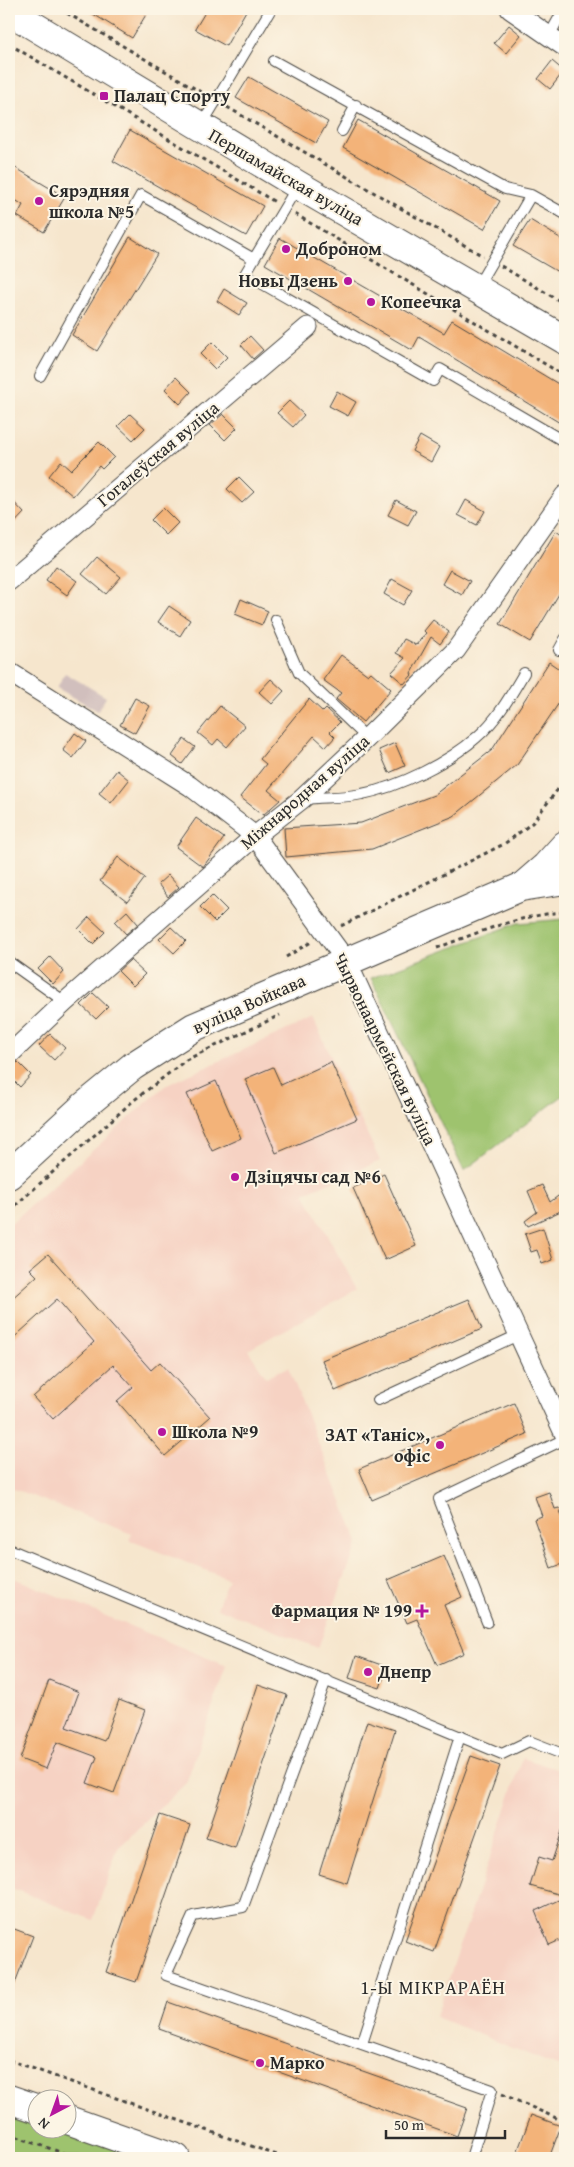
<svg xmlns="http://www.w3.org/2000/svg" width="574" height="2167" font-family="'Gentium Book Plus',serif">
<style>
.built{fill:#f6d2c3}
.industrial{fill:#d1bfbd}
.green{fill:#9ec36e;stroke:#64774c}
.building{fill:#f3b379}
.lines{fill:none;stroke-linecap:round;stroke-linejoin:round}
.lane-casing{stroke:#494743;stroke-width:12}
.street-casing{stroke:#494743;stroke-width:21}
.secondary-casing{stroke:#494743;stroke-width:30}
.path{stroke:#494743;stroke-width:3;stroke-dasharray:4 4;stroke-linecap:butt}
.lane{stroke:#fff;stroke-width:10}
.street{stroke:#fff;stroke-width:19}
.secondary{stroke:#fff;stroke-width:28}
.poi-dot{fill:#b5179e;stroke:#fcf5e5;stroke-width:2}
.labels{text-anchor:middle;stroke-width:4;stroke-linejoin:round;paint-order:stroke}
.poi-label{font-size:18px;font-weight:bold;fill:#2b2b2b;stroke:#fcf5e5;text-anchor:start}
.street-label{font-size:18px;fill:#2b2b2b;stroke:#fcf5e5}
.neighbourhood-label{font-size:19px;letter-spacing:1px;fill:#2b2b2b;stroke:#fcf5e5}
</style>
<rect width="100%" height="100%" fill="#fcf5e5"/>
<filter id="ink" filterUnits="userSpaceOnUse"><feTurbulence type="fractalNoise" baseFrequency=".02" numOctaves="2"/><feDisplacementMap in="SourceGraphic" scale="10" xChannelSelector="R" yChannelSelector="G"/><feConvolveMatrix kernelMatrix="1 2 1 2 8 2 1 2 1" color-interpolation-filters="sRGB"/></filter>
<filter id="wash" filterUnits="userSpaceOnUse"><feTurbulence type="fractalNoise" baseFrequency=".0096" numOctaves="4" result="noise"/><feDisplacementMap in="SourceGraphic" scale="20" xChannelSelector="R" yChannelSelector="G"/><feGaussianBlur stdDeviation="1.12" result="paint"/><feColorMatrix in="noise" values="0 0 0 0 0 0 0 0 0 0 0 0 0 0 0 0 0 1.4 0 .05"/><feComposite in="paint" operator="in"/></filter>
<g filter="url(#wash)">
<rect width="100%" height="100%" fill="#f6e6cd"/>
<!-- built -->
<path class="built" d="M313 1018 380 1161 304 1193 357 1289 248 1350 266 1377 288 1367 358 1542 318 1648 217 1608 228 1579 129 1540 132 1534 9 1487V1225L165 1086Z
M9 1576 227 1666 186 1783 118 1848 93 1920 9 1887Z
M523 1758 565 1772V2069L436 2017Z"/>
<!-- industrial -->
<path class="industrial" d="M65 673 106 697 98 711 57 688Z"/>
<!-- green -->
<path class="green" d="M565 919V1094L464 1171 371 978 518 923Z
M9 2109 37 2119 38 2130H66L146 2158H9Z"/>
<g id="blocks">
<!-- building -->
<path class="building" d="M85 9H141L147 13 132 38Z
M207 9H247L226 46 195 29Z
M509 25 521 35 506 53 494 43Z
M552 61 564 71 550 89 538 79Z
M249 77 328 122 316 143 236 98Z
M358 120 500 201 484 229 343 148Z
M130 130 263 206 246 236 113 161Z
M9 164 65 197 44 232 17 216 23 205 9 196Z
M530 220 565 241V276L513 246Z
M130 237 157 254 97 351 72 335Z
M280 238 444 333 452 320 565 388V426L419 337 412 350 265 264Z
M224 289 247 303 239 315 217 301Z
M250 336 263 350 253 359 241 345Z
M212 342 227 357 215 369 200 354Z
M176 377 191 392 180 404 165 389Z
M337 391 356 402 348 416 329 406Z
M289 401 304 415 293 427 277 413Z
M130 414 145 428 133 440 118 426Z
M223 414 237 428 225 440 210 425Z
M420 436 439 447 431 462 412 451Z
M99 442 114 457 102 469 99 466 73 496 49 476 61 461 71 470Z
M239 477 254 492 242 503 227 489Z
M9 497 24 513 9 529Z
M396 500 416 511 408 525 388 515Z
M466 500 485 511 477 525 458 515Z
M163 508 178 523 166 535 151 520Z
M556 531 565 537V584L530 642 500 624Z
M97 557 121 577 106 594 82 574Z
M56 566 77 581 67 595 46 580Z
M450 570 470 581 462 595 442 584Z
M392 579 412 590 403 605 384 594Z
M241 599 268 611 262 625 235 614Z
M169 606 190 620 180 636 158 622Z
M433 620 449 632 440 644 431 637 411 673 412 675 404 684 391 673 405 658 396 653 404 639 416 645 426 633 424 631Z
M341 655 368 675 371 672 391 689 363 722 336 699 341 693 323 680Z
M549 662 565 673V694L517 765 454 816 372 849 286 857 284 828 361 823 434 795 492 750Z
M271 679 284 691 272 704 259 692Z
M135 698 150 706 135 733 120 725Z
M309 699 323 712 326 709 340 722 330 732 335 737 326 747 314 736 268 790 280 800 263 815 240 797 266 764 260 759Z
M220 706 245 726 227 747 218 739 213 745 198 733Z
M75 733 86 741 73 758 63 750Z
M184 739 195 747 182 764 172 756Z
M395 743 405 766 389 773 379 750Z
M117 770 129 780 111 803 99 793Z
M196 818 224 838 203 867 176 847Z
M118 857 145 878 127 902 100 881Z
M168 875 179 887 168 897 158 884Z
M212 895 227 910 215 922 200 907Z
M127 911 138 924 126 934 115 922Z
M89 917 105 932 93 944 78 929Z
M171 927 186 941 174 953 159 939Z
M50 957 64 972 53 984 38 969Z
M130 960 145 974 133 986 118 971Z
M93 993 108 1007 96 1019 81 1005Z
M50 1034 65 1048 54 1060 39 1046Z
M18 1062 31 1075 20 1087 9 1076V1068Z
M331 1062 357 1119 276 1153 245 1079 273 1067 281 1085Z
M216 1081 241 1138 212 1151 187 1094Z
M384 1174 416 1246 385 1260 353 1188Z
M542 1185 550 1202 565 1191V1209L528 1226 525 1221 537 1212 528 1191Z
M543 1228 553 1260 542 1264 537 1250 531 1252 525 1234Z
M48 1254 151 1370 160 1362 210 1417 165 1456 117 1401 133 1387 113 1365 53 1419 33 1397 94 1342 57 1299 9 1342V1301L37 1276 30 1269Z
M469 1299 482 1329 335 1391 322 1360Z
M514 1403 527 1434 372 1500 359 1469Z
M549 1492 555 1509 559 1508 565 1524V1563L551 1568 534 1519 542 1516 535 1497Z
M444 1556 462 1597 444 1605 464 1653 437 1665 417 1619 407 1623 388 1580Z
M356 1656 387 1667 380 1688 349 1678Z
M49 1680 79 1692 66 1727 104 1741 119 1700 145 1710 114 1793 87 1783 97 1757 57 1742 46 1769 20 1759Z
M258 1685 287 1695 235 1848 206 1838Z
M367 1721 395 1730 347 1883 319 1874Z
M471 1756 500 1766 434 1952 405 1941Z
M160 1815 190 1825 136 1982 106 1972Z
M563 1828H565V1896L530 1886 539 1857 552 1861Z
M565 1897V1938L549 1945 535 1911Z
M9 1927 33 1936 10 1996H9Z
M168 2002 467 2108 457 2136 159 2029Z
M531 2115 561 2126 549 2158H515Z"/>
</g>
</g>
<g filter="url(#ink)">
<use href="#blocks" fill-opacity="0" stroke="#494743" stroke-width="1"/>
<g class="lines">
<!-- lane casing -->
<g class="lane-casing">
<path id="lane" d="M549 36 564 9
M274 61 505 189 531 195 565 214
M201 126 271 9
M342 131 356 105
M297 187 245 274 433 381 440 369 565 442
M477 287 531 195
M40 376 141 195 254 259
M276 620 299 673 367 738
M559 650 565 639
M305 799C324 797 344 798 362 794 399 787 449 762 477 737 497 720 511 695 524 673
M9 962 65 1002
M378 1400 518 1335
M9 1549 502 1754 529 1741 565 1755
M487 1622 439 1499 565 1439
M326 1680 243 1907 193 1916 166 1975 492 2090 471 2158
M362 2044 460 1736"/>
</g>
<!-- street casing -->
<g class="street-casing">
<path id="street" d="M510 9 565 47
M9 581 308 327
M9 672 190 786 255 836 347 962 565 1435
M9 1055 65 1002 255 836 302 799 367 738 456 650 565 495"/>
</g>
<!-- secondary casing -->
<g class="secondary-casing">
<path id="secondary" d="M9 11 298 185 565 340
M523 886 546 866 565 845
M9 1175 84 1106 133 1066 194 1027 521 887 565 880
M9 2099 38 2109
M68 2120 176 2158"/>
</g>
<!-- path -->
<path class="path" d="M60 9 206 95
M9 44 275 202
M227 107 483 256
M295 214 565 376
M501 266 565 304
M341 926 504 844 532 823 565 780
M437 948C479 932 520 915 565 912
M286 957 311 942
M9 1211 133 1101 186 1060 280 1015
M9 2060 285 2158
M502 2094 565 2122
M9 2134 77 2158"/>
<!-- lane -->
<use href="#lane" class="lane"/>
<!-- street -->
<use href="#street" class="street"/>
<!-- secondary -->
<use href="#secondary" class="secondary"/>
</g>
</g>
<!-- markers -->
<g class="poi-dot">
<rect x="99" y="91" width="10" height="10" rx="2.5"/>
<circle cx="39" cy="201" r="5"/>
<circle cx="286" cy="249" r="5"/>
<circle cx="348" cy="281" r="5"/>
<circle cx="371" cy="302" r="5"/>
<circle cx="235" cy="1177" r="5"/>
<circle cx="162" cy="1432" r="5"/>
<circle cx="440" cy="1445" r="5"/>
<path d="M419.5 1603.5h5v5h5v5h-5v5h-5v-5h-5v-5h5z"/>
<circle cx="368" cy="1672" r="5"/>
<circle cx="260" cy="2063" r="5"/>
</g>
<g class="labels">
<!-- poi labels -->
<g class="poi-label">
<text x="114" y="102">Палац Спорту</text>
<text x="49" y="197">Сярэдняя<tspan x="49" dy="21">школа №5</tspan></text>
<text x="296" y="255">Доброном</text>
<text x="338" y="287" text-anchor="end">Новы Дзень</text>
<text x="381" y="308">Копеечка</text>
<text x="245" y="1183">Дзіцячы сад №6</text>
<text x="172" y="1438">Школа №9</text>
<text x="430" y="1441" text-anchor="end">ЗАТ «Таніс»,<tspan x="430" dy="21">офіс</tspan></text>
<text x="412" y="1617" text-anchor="end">Фармация № 199</text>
<text x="378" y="1678">Днепр</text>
<text x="270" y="2069">Марко</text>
</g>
<!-- street labels -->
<g class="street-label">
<text transform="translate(286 177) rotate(30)" y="6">Першамайская вуліца</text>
<text transform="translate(158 454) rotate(-40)" y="6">Гогалеўская вуліца</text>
<text transform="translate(305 792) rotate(-41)" y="6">Міжнародная вуліца</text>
<text transform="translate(249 1004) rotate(-24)" y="6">вуліца Войкава</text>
<text transform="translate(385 1049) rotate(64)" y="6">Чырвонаармейская вуліца</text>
</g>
<!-- neighbourhood labels -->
<g class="neighbourhood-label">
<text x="433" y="1994">1-Ы МІКРАРАЁН</text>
</g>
</g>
<!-- margin -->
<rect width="574" height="2167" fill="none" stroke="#fcf5e5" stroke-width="30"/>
<!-- north arrow -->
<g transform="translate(52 2114) rotate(221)"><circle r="24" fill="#fcf5e5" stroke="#a8a49b"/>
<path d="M0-4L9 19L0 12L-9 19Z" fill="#b5179e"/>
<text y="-8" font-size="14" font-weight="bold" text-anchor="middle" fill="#2b2b2b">N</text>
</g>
<!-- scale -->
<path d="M386 2130v8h119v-8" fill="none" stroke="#2b2b2b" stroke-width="2.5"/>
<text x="394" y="2130" font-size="15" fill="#2b2b2b" stroke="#fcf5e5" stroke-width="4" paint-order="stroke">50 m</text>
</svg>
